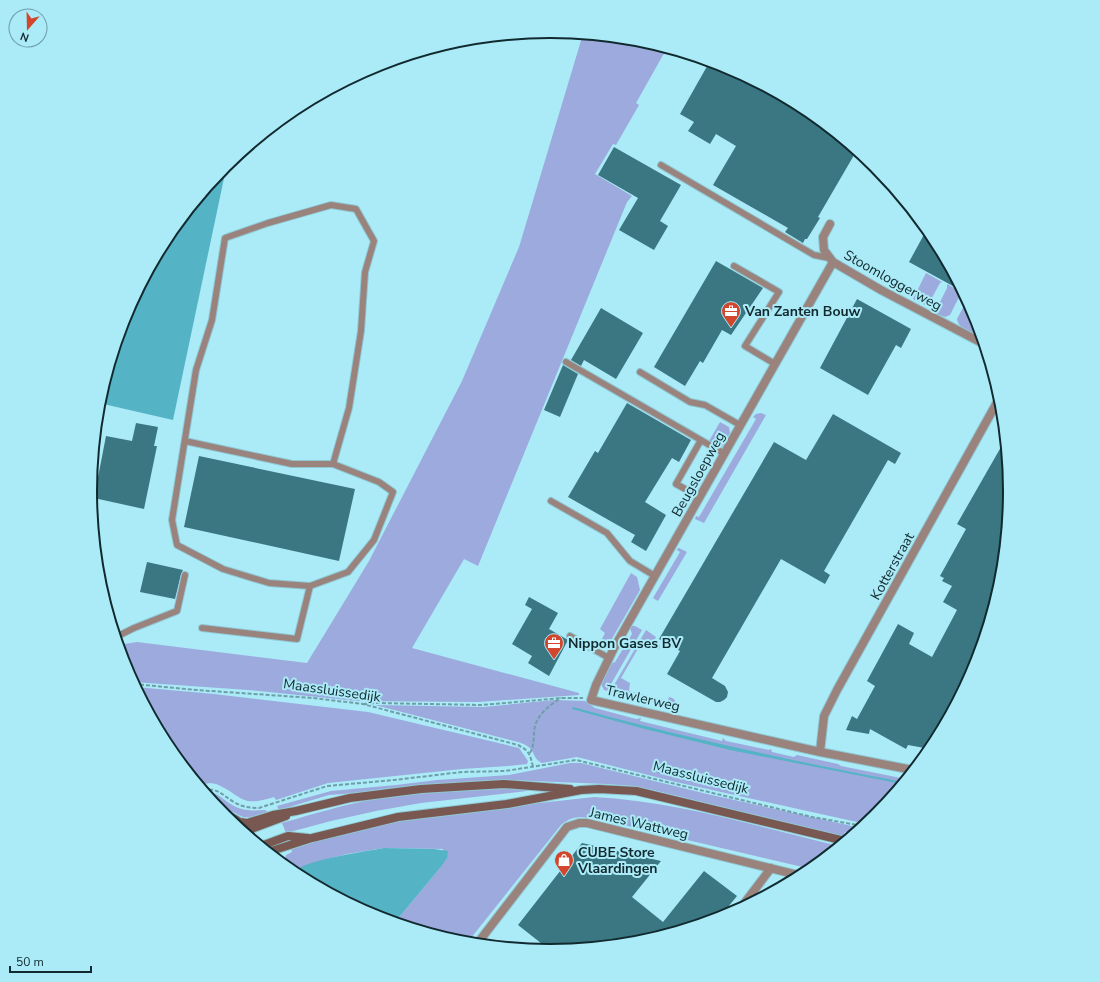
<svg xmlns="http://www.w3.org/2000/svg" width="1100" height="982" font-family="'Nunito Sans',sans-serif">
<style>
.green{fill:#9caadd}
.water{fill:#55b3c6}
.building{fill:#3a7783}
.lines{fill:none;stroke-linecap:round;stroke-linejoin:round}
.lane-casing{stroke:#8fc7d3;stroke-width:8}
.street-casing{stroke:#8fc7d3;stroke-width:10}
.secondary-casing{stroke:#8fc7d3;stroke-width:10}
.path{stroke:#6e9fa8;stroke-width:2;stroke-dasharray:4 2;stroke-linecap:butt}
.lane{stroke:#9a837d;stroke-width:6}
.street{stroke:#9a837d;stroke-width:8}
.secondary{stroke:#785850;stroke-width:8}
.labels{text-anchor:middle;stroke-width:4;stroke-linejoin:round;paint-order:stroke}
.street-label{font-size:14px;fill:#112a2f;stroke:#abeaf7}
.poi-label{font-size:14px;font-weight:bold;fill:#112a2f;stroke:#abeaf7;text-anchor:start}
.rim{fill:none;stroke:#112a2f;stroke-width:2}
</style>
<rect width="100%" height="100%" fill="#abeaf7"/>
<!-- green -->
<path class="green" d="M583 34 640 40 667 48 636 103 639 105 616 145 613 144 595 174 632 196 627 202 478 566 464 559 412 648 579 693V695L478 702 357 701 248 690 133 682 125 667 118 645 137 642 307 663 369 561 462 381 519 247Z
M926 273 942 282 940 283 929 303 925 305 913 299Z
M947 284 963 293 960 295 950 315 945 317 939 315 936 312 937 308 947 288Z
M967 300 975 315 982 339C974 334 958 329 957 319Z
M761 413 766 415 704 523 695 519 696 516 699 517 756 419 753 417 756 414Z
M720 422 729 427 730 433 721 448 709 441Z
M678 548H679L687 552 658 601 653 598 680 552 677 550Z
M631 573 637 577 640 590 606 649 604 647 606 643 601 641 605 633 600 629Z
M632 626H635L642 630 607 691 604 690 601 684 610 664 615 662 632 634 630 628Z
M646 630 656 637 654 641 660 646 659 649 643 640 621 678 630 683 629 691 668 701 669 697C675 698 676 702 677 707L618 694 615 690 614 685Z
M136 687 214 694 368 712 519 748 528 761 527 764 508 766 462 769 328 783 276 800 274 797C239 808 244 796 216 784L210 783 199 785 167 746Z
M554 700 585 701 595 708 636 719 641 718 640 721 722 741 723 738 726 741 769 750 771 749 772 752 794 757 797 755 838 764 841 766 906 779 875 816 866 824 676 782 577 757 542 763C532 758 535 750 527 746 525 744 521 743 518 742L375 705 484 707Z
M570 763H581L707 794 861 828 854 834 845 832 843 836 657 791 633 786 606 784 506 780 475 781 384 791 329 795 279 810 277 806 331 791 396 785 437 780 509 775Z
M527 787V791L421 803 376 811 331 821 286 833 282 823C313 814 343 805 374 799 424 790 476 788 527 787Z
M213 793C219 795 223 799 229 803 241 811 251 811 265 810L269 813 250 817H243L233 812 218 808 206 794Z
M594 797C675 801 760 827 839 846L811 869 598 819C583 817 573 815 561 825L467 943 460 942 395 922 440 868 443 849 384 848 347 854 309 864 293 872 284 865 286 855 292 852 291 848 405 818Z"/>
<!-- water -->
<path class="water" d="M227 164 173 420 99 403 125 315 168 235Z
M573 707C682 737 792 761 903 782L902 784 730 750 641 728 572 709Z
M384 848 434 849 448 851 447 858 440 868 395 922 374 916 293 872C307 859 364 852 384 848Z"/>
<!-- building -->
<path class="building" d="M710 61 726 66 806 109 857 150 818 217 820 218 807 239H805L803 243 785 232 788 228 713 185 736 146 716 134 710 144 688 131 694 122 680 114Z
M614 147 681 185 660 221 668 226 654 250 619 230 638 198 598 175Z
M927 229 933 236 962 291 909 262Z
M716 261 763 288 731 335 722 330 703 363 700 361 685 386 654 367Z
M857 299 911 329 901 348 896 345 868 395 820 368Z
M601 308 643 333 616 379 584 360 581 366 571 360Z
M563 365 578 374 560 417 544 410Z
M627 403 691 440 679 462 672 458 645 502 666 515 646 551 631 542 635 535 568 497 595 451 598 453Z
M833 414 901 453 895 464 888 460 824 571 830 575 825 584 781 559 712 678 725 686 728 692 727 697 724 700 720 702H716L667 674 680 651 659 639 774 442 806 460Z
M136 423 158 427 154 446H157L144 509 94 498 106 436 132 441Z
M1005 440 1010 491 1001 581 975 667 932 747 930 749 908 745 906 749 870 729 869 734 846 730 852 716 857 719 875 686 867 681 898 624 914 633 909 644 932 657 957 610 943 602 952 586 942 581 944 578 940 576 966 529 957 524Z
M199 456 355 489 339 561 184 527Z
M147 562 183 570 181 574 175 599 140 592Z
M529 597 558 613 549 629 568 640 549 676 528 663 532 656 512 644 532 609 525 605Z
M582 843 661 861 632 897 663 922 704 871 737 896 719 918 641 942 635 937 631 943 551 951 518 925Z"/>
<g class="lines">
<!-- lane casing -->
<g class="lane-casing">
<path id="lane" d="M661 165 814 255 829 258
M331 205 356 209 374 241 365 272 361 331 349 408 333 464 379 482 393 492 374 540 348 572 310 586 269 583 223 569 177 545 172 520 196 370 212 320 225 238 268 223Z
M734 266 779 292 745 346 775 364
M566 362 725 454
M640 372 690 402 705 405 740 425
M185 441 292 464H333
M700 497 676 484 701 440
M551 501 607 533 630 561 655 576
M202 628 297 639 310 586
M570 636 609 658
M116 637 134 628 177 611 185 575"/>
</g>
<!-- street casing -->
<g class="street-casing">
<path id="street" d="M830 224 823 237 824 250 833 262 881 290 984 344
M833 262 614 648 596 685 591 700 820 752 913 770
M820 752 824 716 837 690 1000 397
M740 909 771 868
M477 944 567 827 579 823H587L802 876"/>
</g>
<!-- secondary casing -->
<g class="secondary-casing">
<path id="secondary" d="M223 815C236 817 245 825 250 837
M240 822 247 823 273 815 296 811 350 798 421 789 504 784 570 789
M243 832 286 816
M261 846 288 836 308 838
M268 852 312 838 398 817 507 804 581 790 599 789 636 791 845 841"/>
</g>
<!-- path -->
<path class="path" d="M134 684 196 690 313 698 363 704 518 745C530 751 530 755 533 767
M364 704 376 703 482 705 562 698H583
M530 753C535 744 533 735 535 726 538 714 551 704 561 698
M203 790C218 787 223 796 234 802 242 807 250 808 259 808L327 786 394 780 462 772 505 771 576 760 812 817 863 826"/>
<!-- lane -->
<use href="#lane" class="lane"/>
<!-- street -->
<use href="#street" class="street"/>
<!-- secondary -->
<use href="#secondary" class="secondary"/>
</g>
<!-- icons -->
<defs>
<g id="office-pin" transform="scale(1)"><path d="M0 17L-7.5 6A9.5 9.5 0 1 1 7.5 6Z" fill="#d1462c" stroke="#abeaf7"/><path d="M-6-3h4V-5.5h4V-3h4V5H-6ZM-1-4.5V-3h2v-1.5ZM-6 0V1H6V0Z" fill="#fff"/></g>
<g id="shop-pin" transform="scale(1)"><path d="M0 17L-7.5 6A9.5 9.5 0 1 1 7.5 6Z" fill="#d1462c" stroke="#abeaf7"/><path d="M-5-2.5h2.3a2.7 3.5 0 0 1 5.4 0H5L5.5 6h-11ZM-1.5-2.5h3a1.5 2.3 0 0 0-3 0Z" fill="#fff"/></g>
</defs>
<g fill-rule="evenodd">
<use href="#office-pin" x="731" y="311"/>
<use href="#office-pin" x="554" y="643"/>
<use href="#shop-pin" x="564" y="860"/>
</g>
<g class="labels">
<!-- street labels -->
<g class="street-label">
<text transform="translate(893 280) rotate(29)" y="5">Stoomloggerweg</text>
<text transform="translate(698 474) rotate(-61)" y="5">Beugsloepweg</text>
<text transform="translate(892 566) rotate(-61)" y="5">Kotterstraat</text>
<text transform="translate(332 690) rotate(8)" y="5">Maassluissedijk</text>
<text transform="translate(643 698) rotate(13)" y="5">Trawlerweg</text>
<text transform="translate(701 777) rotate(14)" y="5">Maassluissedijk</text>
<text transform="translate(639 823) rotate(13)" y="5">James Wattweg</text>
</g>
<!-- poi labels -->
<g class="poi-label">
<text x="745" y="316">Van Zanten Bouw</text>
<text x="568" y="648">Nippon Gases BV</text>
<text x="578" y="857">CUBE Store<tspan x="578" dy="16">Vlaardingen</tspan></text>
</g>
</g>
<!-- crop -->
<path d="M0 0H1100V982H0ZM97 491a453 453 0 1 1 906 0a453 453 0 1 1-906 0Z" fill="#abeaf7" fill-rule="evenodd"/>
<path class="rim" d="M97 491a453 453 0 1 1 906 0a453 453 0 1 1-906 0Z"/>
<!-- north arrow -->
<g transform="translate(28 28) rotate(200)"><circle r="19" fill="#abeaf7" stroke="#6d9da7"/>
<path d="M0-3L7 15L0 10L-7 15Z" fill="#d1462c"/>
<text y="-6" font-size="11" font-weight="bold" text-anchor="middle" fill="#112a2f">N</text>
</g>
<!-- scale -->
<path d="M10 966v6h81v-6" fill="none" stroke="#112a2f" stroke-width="2"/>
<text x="16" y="966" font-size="12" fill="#112a2f" stroke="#abeaf7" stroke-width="3" paint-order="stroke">50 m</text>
</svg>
